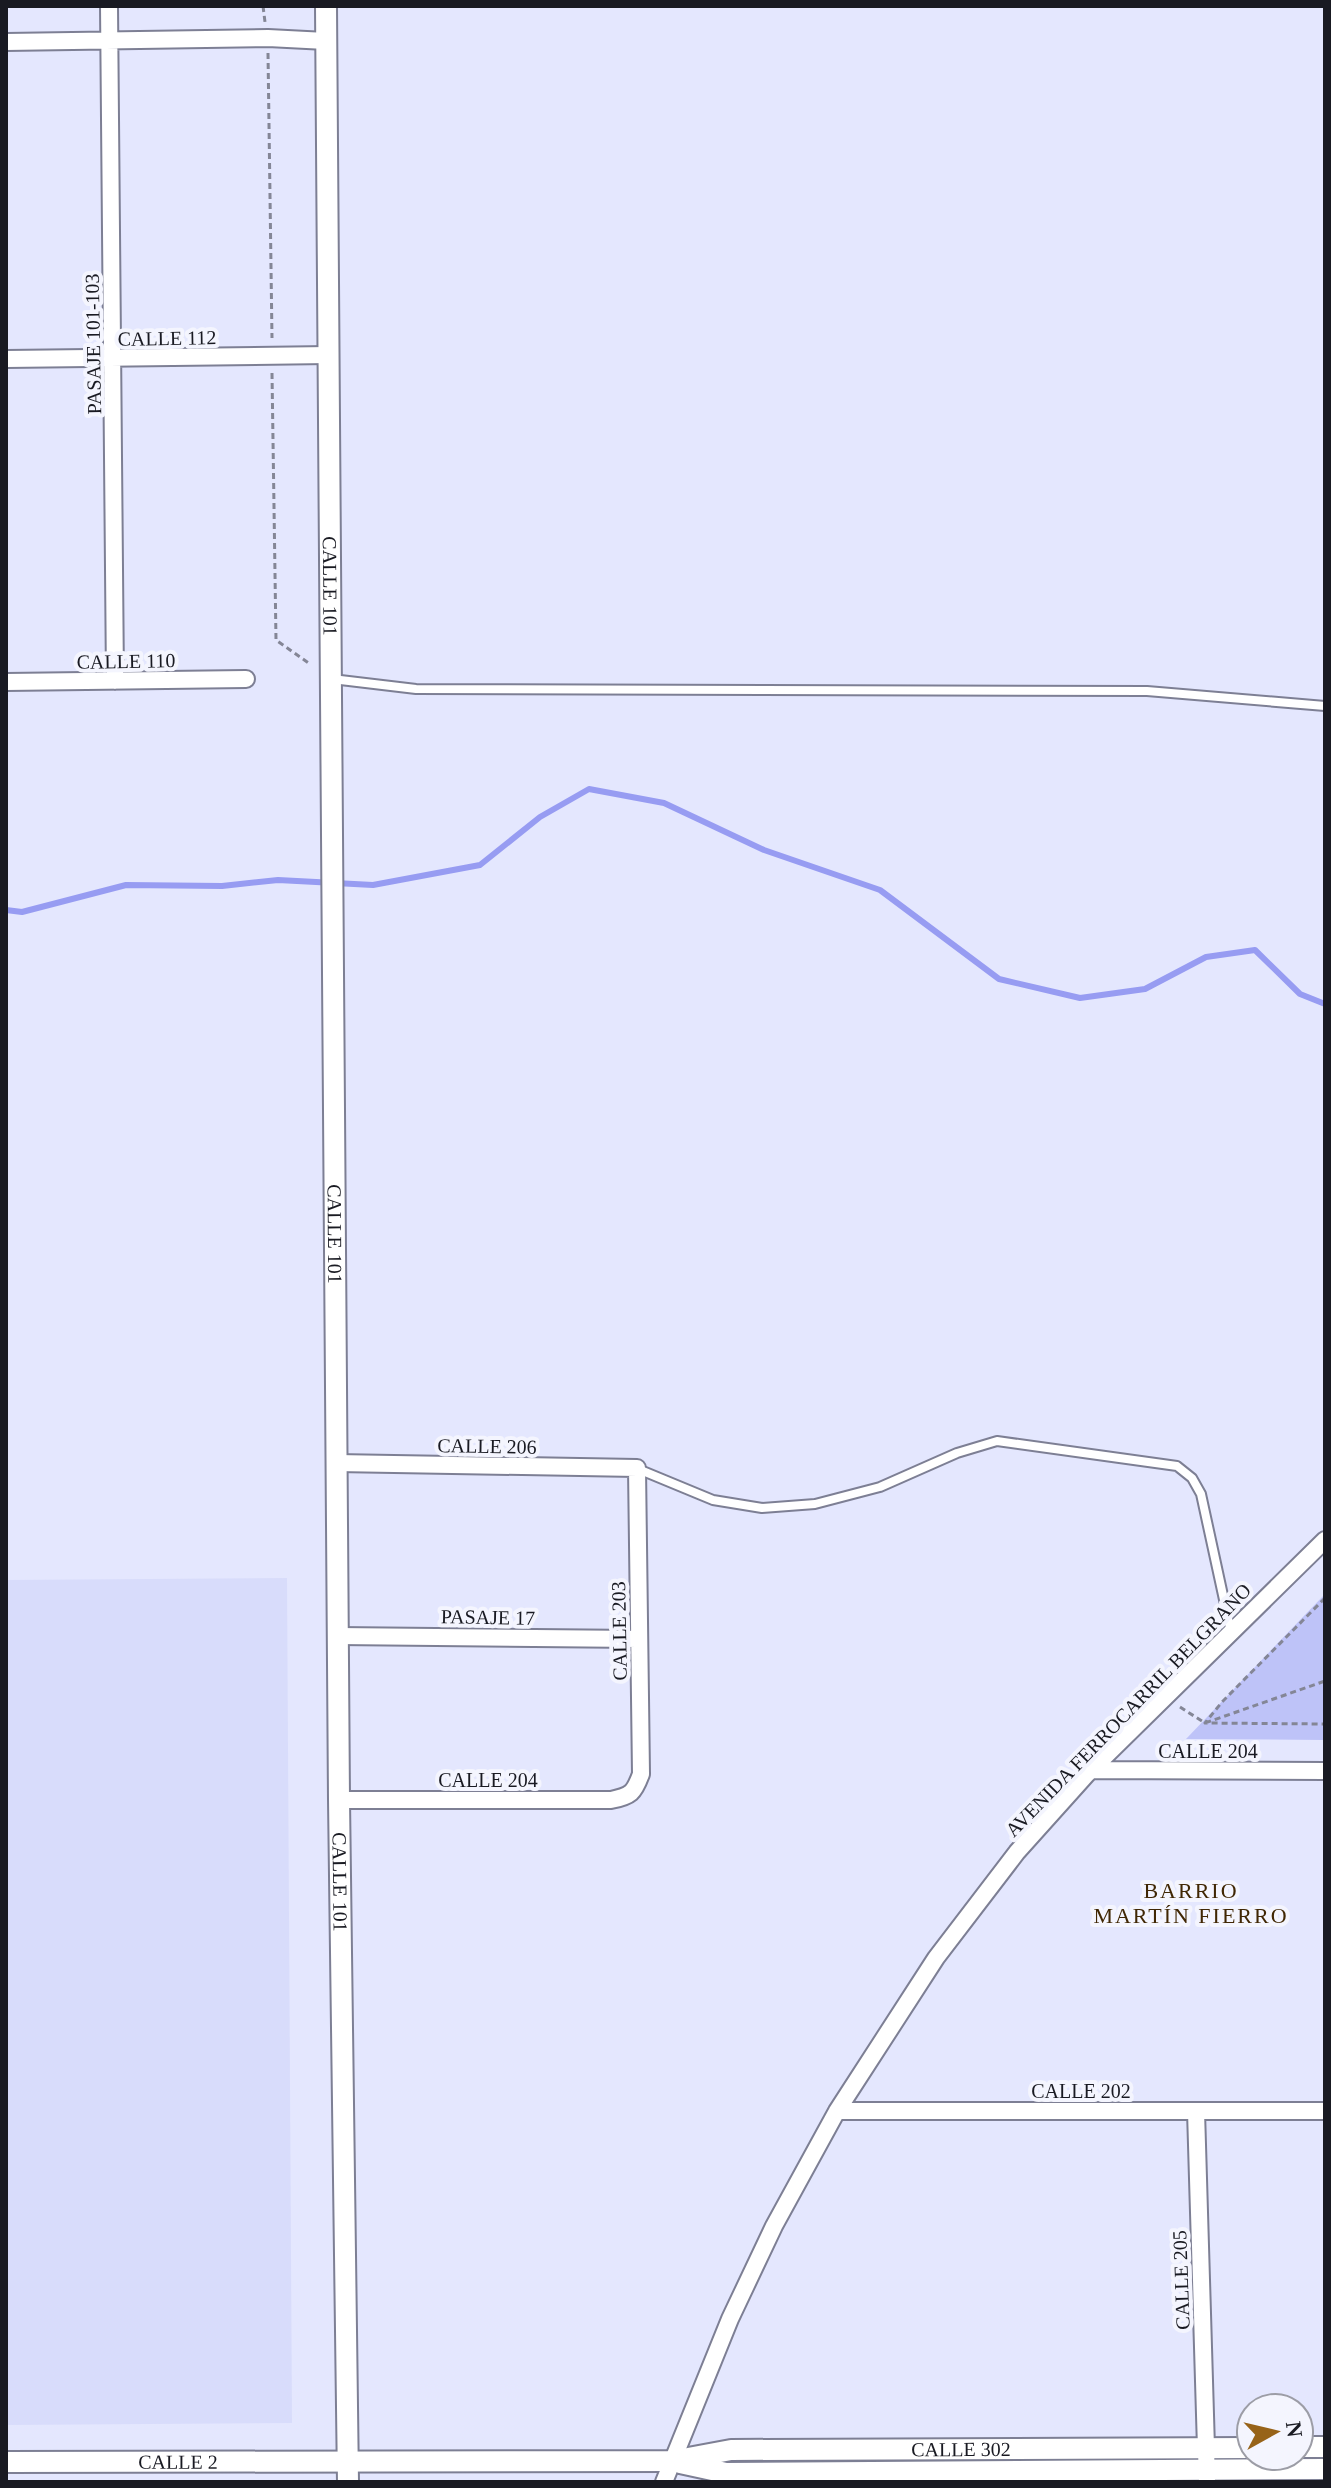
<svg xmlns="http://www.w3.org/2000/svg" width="1331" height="2488" font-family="Georgia,serif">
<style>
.built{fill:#d8dcfb}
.green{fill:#bec3f8}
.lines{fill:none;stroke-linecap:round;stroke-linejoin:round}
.stream{stroke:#979cf2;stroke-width:6}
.service-casing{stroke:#7d7f94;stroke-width:12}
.minor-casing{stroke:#7d7f94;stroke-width:20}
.tertiary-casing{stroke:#7d7f94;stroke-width:24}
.path{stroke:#848696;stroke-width:3;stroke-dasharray:6 4;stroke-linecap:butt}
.service{stroke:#fff;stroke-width:8}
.minor{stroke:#fff;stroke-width:16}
.tertiary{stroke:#fff;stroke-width:20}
.labels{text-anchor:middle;stroke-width:8;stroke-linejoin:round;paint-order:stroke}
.street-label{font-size:20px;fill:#191a22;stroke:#f4f5fe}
.neighbourhood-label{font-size:22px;letter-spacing:2px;fill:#402704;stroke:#f4f5fe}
</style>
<rect width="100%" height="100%" fill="#e4e7fe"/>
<!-- built -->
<path class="built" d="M287 1578 292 2423 6 2425V1580Z"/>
<!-- green -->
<path class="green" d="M1325 1594V1740L1186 1739Z"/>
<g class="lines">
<!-- stream -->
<path class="stream" d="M6 910 22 912 126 885 222 886 278 880 373 885 480 865 540 817 589 789 664 803 764 850 880 890 999 979 1080 998 1145 989 1206 957 1255 950 1300 994 1325 1004"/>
<!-- service casing -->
<g class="service-casing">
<path id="service" d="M332 679 416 689 1147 691 1325 706
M638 1469 713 1500 762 1508 815 1504 880 1487 957 1453 997 1441 1177 1466 1192 1478 1201 1494 1231 1632"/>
</g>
<!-- minor casing -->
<g class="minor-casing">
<path id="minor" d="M109 6 115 681
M6 42 268 38 326 41
M6 359 329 355
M6 682 246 679
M336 1463 637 1468 641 1774C634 1793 631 1796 611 1800H339
M337 1636 638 1639
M1091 1770 1325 1771
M837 2111H1325
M1196 2111 1207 2482
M664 2482 730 2319 774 2226 837 2111 936 1958 1017 1852 1087 1774 1325 1540"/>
</g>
<!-- tertiary casing -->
<g class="tertiary-casing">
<g id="tertiary">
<path id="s1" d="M326 6 339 1800 348 2482"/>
<path d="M1299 2447H1325"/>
<path id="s2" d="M6 2462 672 2461 731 2450 1251 2448"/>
<path d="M680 2463 726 2473 1325 2469"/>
</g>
</g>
<!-- path -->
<path class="path" d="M263 6 265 22
M268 53 272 338
M272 373 276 640 310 664
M1325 1598 1222 1702 1205 1723 1325 1724
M1325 1699V1701
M1180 1707 1205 1723 1325 1681"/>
<!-- service -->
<use href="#service" class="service"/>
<!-- minor -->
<use href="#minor" class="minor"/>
<!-- tertiary -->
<use href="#tertiary" class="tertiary"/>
</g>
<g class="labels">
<!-- street labels -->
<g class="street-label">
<text transform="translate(167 338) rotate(-1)" y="7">CALLE 112</text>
<text transform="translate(93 344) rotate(-91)" y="7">PASAJE 101-103</text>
<text dy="7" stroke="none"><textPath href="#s1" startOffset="580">CALLE 101</textPath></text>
<text transform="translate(126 661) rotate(-1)" y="7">CALLE 110</text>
<text dy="7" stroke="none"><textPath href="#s1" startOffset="1228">CALLE 101</textPath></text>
<text transform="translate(487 1446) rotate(1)" y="7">CALLE 206</text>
<text transform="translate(488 1617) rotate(1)" y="7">PASAJE 17</text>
<text transform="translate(619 1631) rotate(-91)" y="7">CALLE 203</text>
<text transform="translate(1128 1710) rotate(-46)" y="7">AVENIDA FERROCARRIL BELGRANO</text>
<text x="1208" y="1758">CALLE 204</text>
<text x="488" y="1787">CALLE 204</text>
<text dy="7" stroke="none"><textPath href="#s1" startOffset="1876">CALLE 101</textPath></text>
<text x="1081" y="2098">CALLE 202</text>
<text transform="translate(1181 2280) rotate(-92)" y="7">CALLE 205</text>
<text dy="7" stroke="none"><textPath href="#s2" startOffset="956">CALLE 302</textPath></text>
<text dy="7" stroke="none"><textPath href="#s2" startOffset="172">CALLE 2</textPath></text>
</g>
<!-- neighbourhood labels -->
<g class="neighbourhood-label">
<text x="1191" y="1898">BARRIO<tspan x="1191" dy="25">MARTÍN FIERRO</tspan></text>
</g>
</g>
<!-- border -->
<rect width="1331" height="2488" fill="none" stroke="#191a22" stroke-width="16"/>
<!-- north arrow -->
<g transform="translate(1275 2432) rotate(82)"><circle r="38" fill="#f4f5fe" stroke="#9c9da6" stroke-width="2"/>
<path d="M0-6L14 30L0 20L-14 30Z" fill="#976319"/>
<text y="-12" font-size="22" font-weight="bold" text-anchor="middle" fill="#191a22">N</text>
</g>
</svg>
